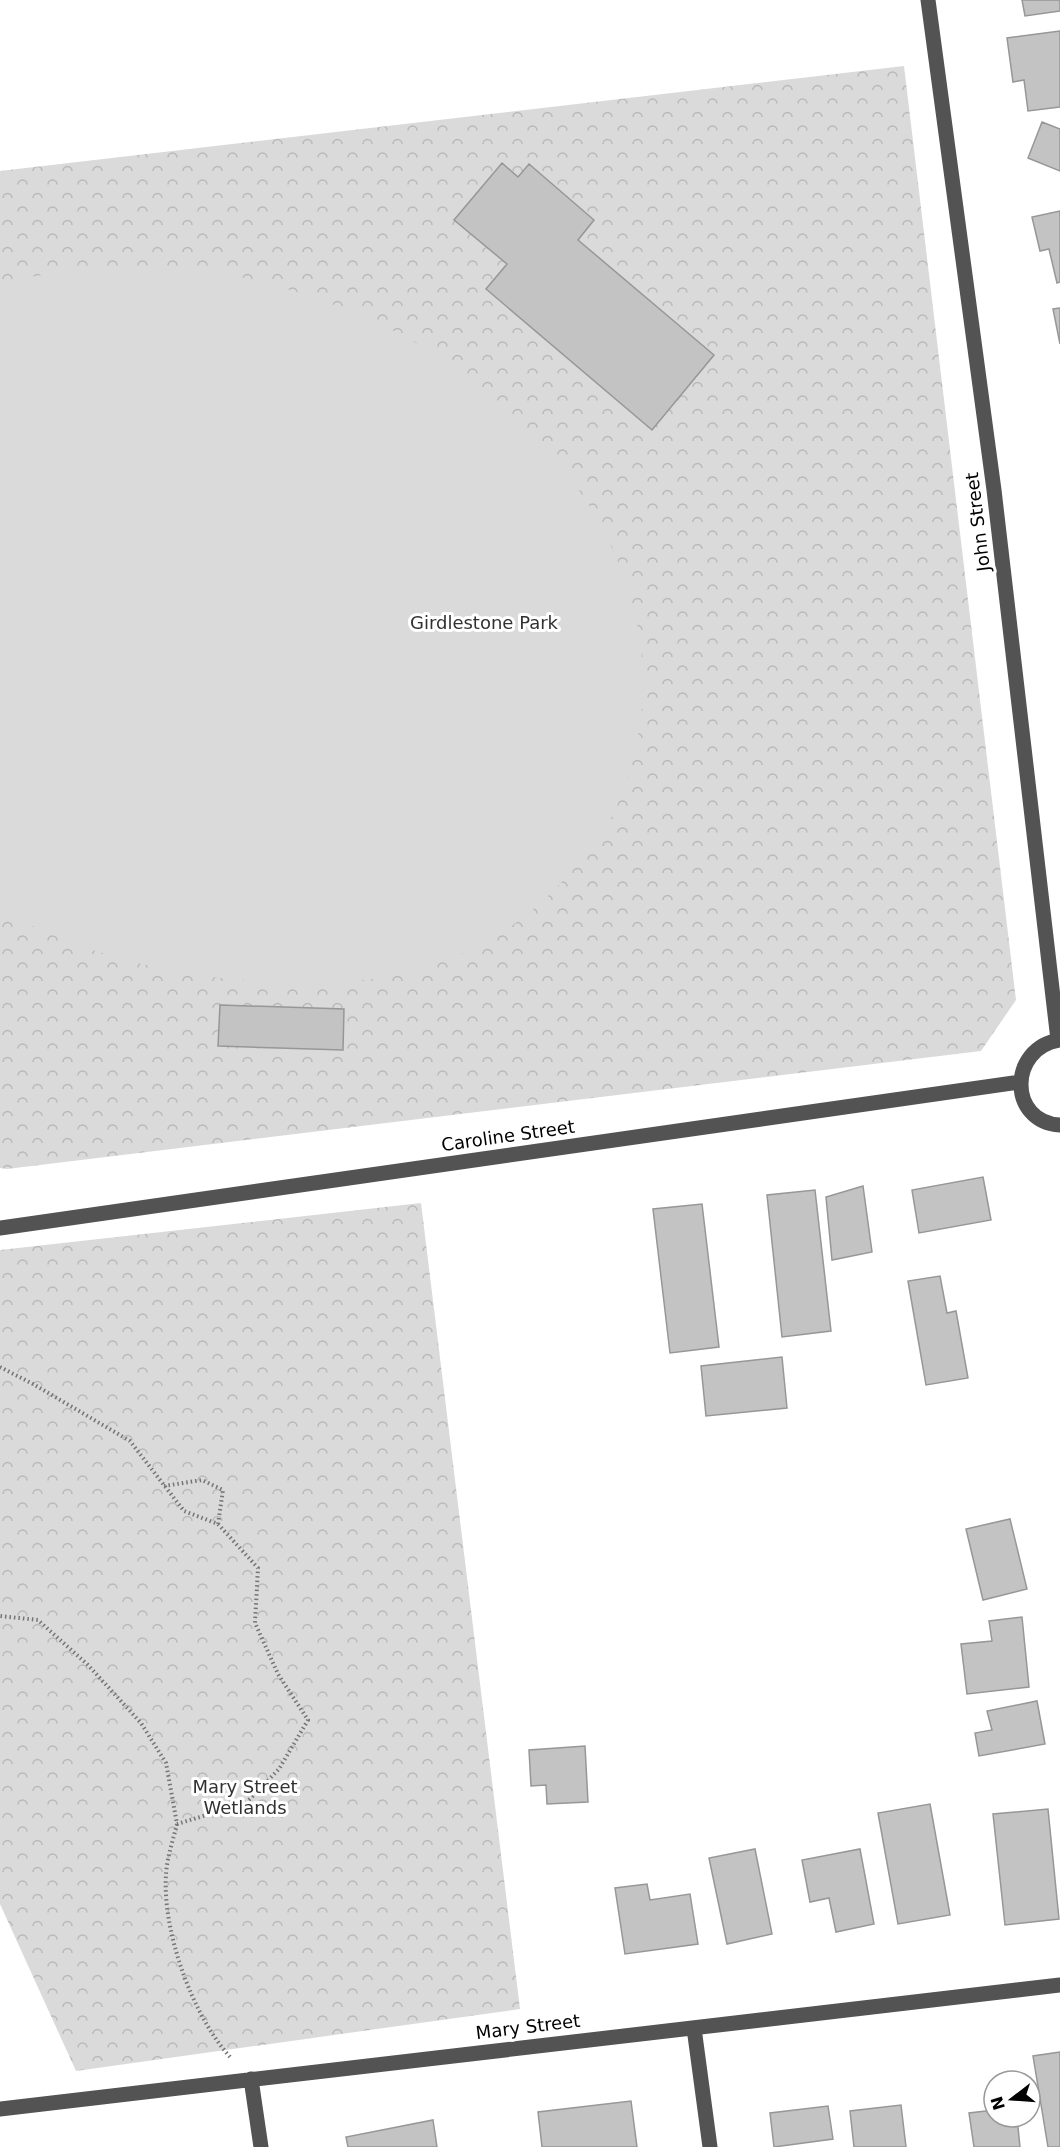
<svg xmlns="http://www.w3.org/2000/svg" width="1060" height="2147" font-family="'DejaVu Sans',sans-serif">
<style>
.park{fill:url(#park-crowns)}
.pitch{fill:#dadada}
.building{fill:#c3c3c3;stroke:#979797;stroke-width:1.5}
.lines{fill:none;stroke-linecap:round;stroke-linejoin:round}
.path{stroke:#757575;stroke-width:4;stroke-dasharray:1.5 3;stroke-linecap:butt}
.minor{stroke:#535353;stroke-width:15}
.labels{text-anchor:middle;stroke-width:6;stroke-linejoin:round;paint-order:stroke}
.street-label{font-size:18px;fill:#000;stroke:#fff}
.park-label{font-size:18px;fill:#313131;stroke:#fff}
</style>
<defs>
<pattern id="park-crowns" width="20" height="18" patternUnits="userSpaceOnUse" patternTransform="scale(1.5)"><rect width="20" height="18" fill="#dadada"/><path d="M2 6a3 3 0 1 1 6 0M12 15a3 3 0 1 1 6 0" fill="none" stroke="#b9b9b9"/></pattern>
</defs>
<rect width="100%" height="100%" fill="#fff"/>
<!-- park -->
<path class="park" d="M904 66 1016 1000 981 1051 7 1169 0 1168V171Z
M421 1203 520 2009 76 2071 0 1904V1250Z"/>
<!-- pitch -->
<path class="pitch" d="M159 268C184 271 210 272 235 276 295 288 361 312 414 342 553 419 672 576 637 741 631 773 617 813 598 840 590 853 578 864 568 875 493 962 389 988 278 983 180 978 87 957 0 910V282L73 270Z"/>
<!-- building -->
<path class="building" d="M1022 0H1060V11L1025 16Z
M1060 31V107L1028 111 1024 80 1013 82 1007 38Z
M1042 122 1060 129V171L1028 158Z
M502 163 518 177 529 164 594 220 578 240 714 355 652 430 486 289 507 264 454 220Z
M1060 211V282L1057 283 1049 249 1040 251 1032 217Z
M1060 308V344L1053 309Z
M220 1005 344 1009 343 1050 218 1046Z
M983 1177 991 1220 919 1233 912 1190Z
M863 1186 872 1252 832 1260 826 1197Z
M815 1190 831 1331 782 1337 767 1195Z
M702 1204 719 1347 670 1353 653 1209Z
M940 1276 947 1313 956 1311 968 1378 926 1385 908 1281Z
M782 1357 787 1408 706 1416 701 1366Z
M1010 1519 1027 1589 983 1600 966 1529Z
M1022 1617 1029 1687 967 1694 961 1644 992 1641 989 1621Z
M1037 1701 1045 1744 979 1756 975 1733 992 1730 987 1711Z
M585 1746 588 1802 547 1804 546 1785 531 1786 529 1750Z
M930 1804 950 1915 898 1924 878 1813Z
M1048 1809 1059 1919 1005 1925 993 1814Z
M755 1849 772 1934 727 1944 709 1858Z
M860 1849 874 1924 836 1932 829 1898 810 1902 802 1860Z
M647 1884 650 1900 690 1894 698 1944 625 1954 615 1888Z
M1060 2052V2147H1048L1033 2056Z
M631 2101 637 2147H542L538 2112Z
M901 2105 906 2147H854L850 2111Z
M828 2106 833 2139 774 2147 770 2113Z
M994 2110V2117H1017L1020 2147H974L969 2113Z
M433 2120 437 2147H348L346 2137Z"/>
<g class="lines">
<!-- path -->
<path class="path" d="M0 1367 33 1384 130 1441 184 1511 218 1524 258 1568 255 1623 278 1674 308 1720 279 1769 246 1803 177 1824 166 1763 141 1723 88 1665 38 1620 0 1616
M164 1486 202 1480 223 1490 218 1524
M177 1824C173 1840 167 1858 166 1874 162 1931 193 2018 232 2059"/>
<!-- minor -->
<path class="minor" d="M928 0 994 490 1058 1040
M1060 1040C1008 1048 1008 1122 1060 1125
M0 1228 1020 1082
M694 2028 710 2147
M251 2079 261 2147
M0 2109 1060 1985"/>
</g>
<g class="labels">
<!-- street labels -->
<g class="street-label">
<text transform="translate(978 522) rotate(-97)" y="6">John Street</text>
<text transform="translate(508 1136) rotate(-8)" y="6">Caroline Street</text>
<text transform="translate(528 2027) rotate(-7)" y="6">Mary Street</text>
</g>
<!-- park labels -->
<g class="park-label">
<text x="484" y="629">Girdlestone Park</text>
<text x="245" y="1793">Mary Street<tspan x="245" dy="21">Wetlands</tspan></text>
</g>
</g>
<!-- north arrow -->
<g transform="translate(1012 2099) rotate(253)"><circle r="28" fill="#ffffff" stroke="#999999" stroke-width="1.5"/>
<path d="M0-4.5L10 22L0 15L-10 22Z" fill="#000000"/>
<text y="-9" font-size="16" font-weight="bold" text-anchor="middle" fill="#000000">N</text>
</g>
</svg>
